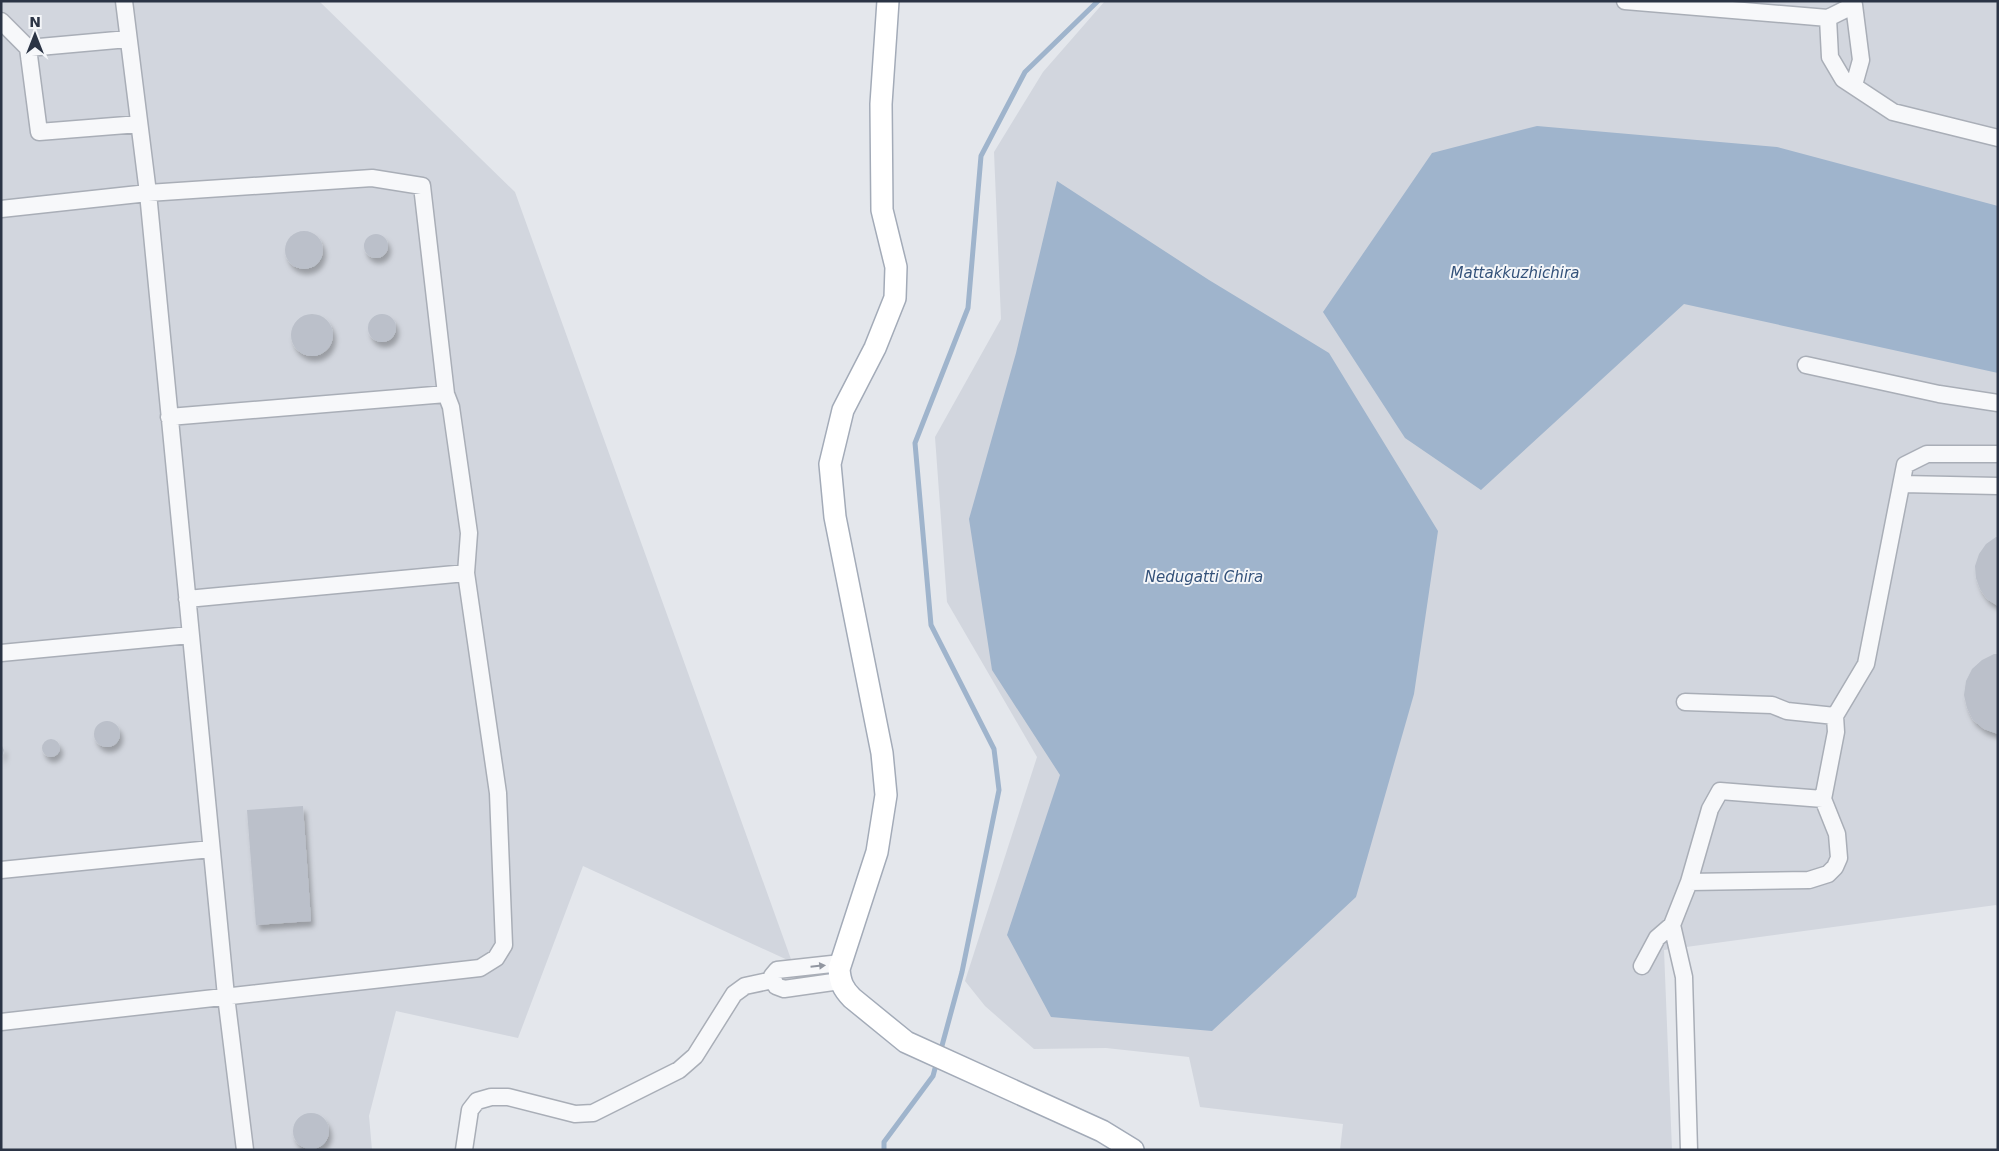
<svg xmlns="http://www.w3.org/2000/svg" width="1999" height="1151" font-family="'DejaVu Sans',sans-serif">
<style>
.built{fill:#d2d6de}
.water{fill:#9fb4cc}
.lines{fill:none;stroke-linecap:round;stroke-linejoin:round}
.stream{stroke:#9fb4cc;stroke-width:5}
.building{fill:#bbc0ca;filter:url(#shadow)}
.minor-casing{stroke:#a9aeb7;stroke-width:19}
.major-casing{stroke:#a3abb8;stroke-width:24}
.minor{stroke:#f7f8fa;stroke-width:16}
.major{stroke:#fff;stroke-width:21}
.oneway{fill:#9196a0}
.labels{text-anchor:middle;stroke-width:4;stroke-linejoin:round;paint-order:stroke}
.water-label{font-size:15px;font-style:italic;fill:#34527a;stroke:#f4f6f9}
</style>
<defs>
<filter id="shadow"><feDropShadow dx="3" dy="5.5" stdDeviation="2.5" flood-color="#0004"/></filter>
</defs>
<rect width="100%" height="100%" fill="#e4e7ec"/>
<!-- built -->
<path class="built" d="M1 1H319L515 192 792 962 583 866 518 1038 396 1011 369 1116 372 1150H1Z
M1105 1H1998V907L1996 905 1664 950 1672 1150H1340L1343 1124 1200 1107 1189 1057 1106 1048 1034 1049 985 1006 965 981 1037 757 947 602 935 437 1001 319 994 152 1043 72Z"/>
<!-- water -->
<path class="water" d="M1537 126 1777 147 1998 206V373L1684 304 1481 490 1405 438 1323 312 1432 153Z
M1057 181 1209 280 1329 353 1438 531 1414 694 1356 897 1212 1031 1051 1017 1007 935 1060 775 992 670 969 519 1016 353Z"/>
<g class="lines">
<!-- stream -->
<path class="stream" d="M940 1053 962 972 999 790 994 749 931 625 915 443 968 308 981 156 1025 72 1098 1
M884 1150V1142L933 1076 937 1061"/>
</g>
<!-- building -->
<path class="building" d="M285 250a19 19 0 1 1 38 0a19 19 0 1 1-38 0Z
M364 246a12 12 0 1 1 24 0a12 12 0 1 1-24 0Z
M368 328a14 14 0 1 1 28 0a14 14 0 1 1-28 0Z
M291 335a21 21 0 1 1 42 0a21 21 0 1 1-42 0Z
M1996 537H1998V606L1987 599 1980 589 1976 578 1975 566 1979 554 1986 544Z
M1994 654H1998V734L1984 729 1973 720 1967 708 1964 695 1966 681 1972 669 1982 660Z
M94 734a13 13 0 1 1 26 0a13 13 0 1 1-26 0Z
M42 748a9 9 0 1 1 18 0a9 9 0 1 1-18 0Z
M1 744 4 750 1 760Z
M303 806 311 921 256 925 247 810Z
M293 1131a18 18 0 1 1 36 0a18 18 0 1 1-36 0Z"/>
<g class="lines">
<!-- minor casing -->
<g class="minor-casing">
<path id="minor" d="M124 1 148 193 226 996 245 1150
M1625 1 1828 18 1854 5 1861 60 1854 85
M1828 18 1830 57 1843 79 1893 112 1998 138
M1 21 28 48 39 132 139 124
M28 48 128 39
M1 209 148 193 372 178 422 186 446 394 451 407 469 533 466 573 498 793 504 945 496 958 480 968 1 1022
M1806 365 1939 394 1998 403
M169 417 446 394
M1902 484 1998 486
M187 599 466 573
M1 653 190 635
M1685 702 1772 705 1787 711 1835 716
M1 870 211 849
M1689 882 1809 880 1828 874 1835 867 1839 858 1837 834 1823 799 1836 732 1835 716 1866 664 1905 465 1927 454H1998
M1642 966 1657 938 1672 925
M840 981 784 989 776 986 772 976 777 970 841 963
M464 1150 470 1110 477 1101 491 1097H508L575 1114 593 1113 679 1070 695 1056 734 994 745 986 773 980
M1689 1150 1684 977 1672 925 1689 882 1710 809 1720 791 1823 799"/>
</g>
<!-- major casing -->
<g class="major-casing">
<path id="major" d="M888 1 881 104 882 210 896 267 895 298 875 348 843 410 830 464 835 517 882 753 886 795 877 852 839 969C840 982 843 989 852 998L906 1042 1102 1131 1133 1150"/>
</g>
<!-- minor -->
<use href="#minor" class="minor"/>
<!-- major -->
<use href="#major" class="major"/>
</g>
<!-- one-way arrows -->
<defs><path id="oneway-solid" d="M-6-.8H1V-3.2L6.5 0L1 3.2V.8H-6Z" transform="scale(1.25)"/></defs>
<use class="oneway" href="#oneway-solid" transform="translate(818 966) rotate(-6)"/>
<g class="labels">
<!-- water labels -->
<g class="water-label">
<text x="1515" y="278">Mattakkuzhichira</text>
<text x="1204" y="582">Nedugatti Chira</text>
</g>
</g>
<!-- border -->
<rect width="1999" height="1151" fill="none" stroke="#2b3445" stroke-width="5"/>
<!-- north arrow -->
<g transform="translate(35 35)" stroke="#f4f6f9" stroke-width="4" paint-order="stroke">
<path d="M0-4L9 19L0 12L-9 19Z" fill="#2b3445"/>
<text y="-8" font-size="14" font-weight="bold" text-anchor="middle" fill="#2b3445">N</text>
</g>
</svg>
